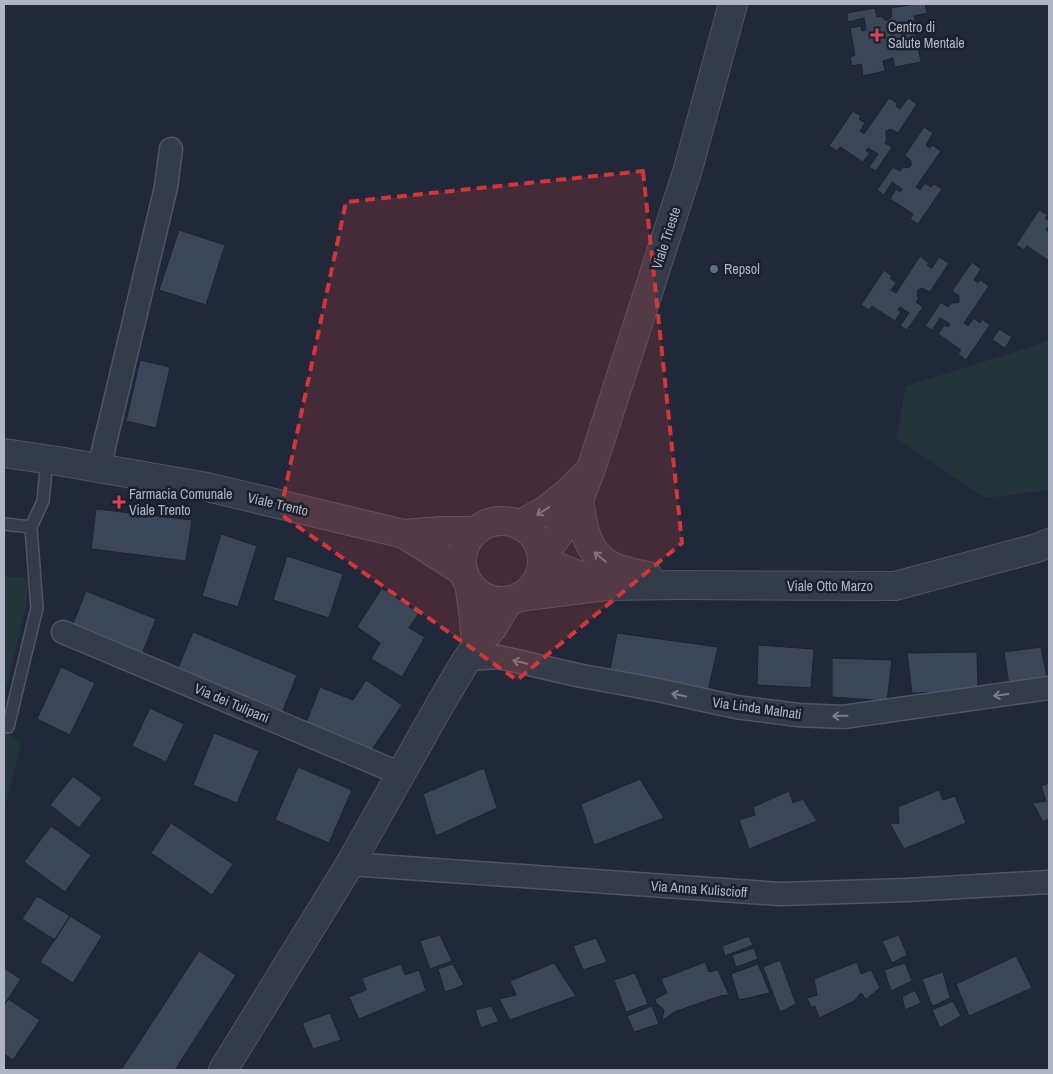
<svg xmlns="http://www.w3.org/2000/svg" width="1053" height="1074" font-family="'Archivo Narrow',sans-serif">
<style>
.green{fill:#23353a}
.building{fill:#3c4659;stroke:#1c2230}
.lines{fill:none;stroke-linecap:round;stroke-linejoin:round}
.service-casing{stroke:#4f5564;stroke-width:14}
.minor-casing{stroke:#4f5564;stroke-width:25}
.tertiary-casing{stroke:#4f5564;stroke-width:30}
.service{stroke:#343b49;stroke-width:11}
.minor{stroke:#343b49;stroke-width:22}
.tertiary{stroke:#343b49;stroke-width:28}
.oneway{stroke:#787e8d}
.marked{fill:#d23638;fill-opacity:0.2;stroke:#d23638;stroke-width:4;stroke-dasharray:10 6;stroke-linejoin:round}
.health-dot{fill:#e0444e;stroke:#1a202d;stroke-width:2}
.service-dot{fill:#5c6f8a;stroke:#1a202d;stroke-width:2}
.labels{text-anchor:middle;stroke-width:5;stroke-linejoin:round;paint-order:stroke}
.poi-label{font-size:14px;fill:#afb5c5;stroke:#1a202d;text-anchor:start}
.street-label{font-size:14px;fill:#afb5c5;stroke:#1a202d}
</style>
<rect width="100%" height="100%" fill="#212839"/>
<!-- green -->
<path class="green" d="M1049 340V490L985 498 896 438 906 386 1027 348Z
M4 576 29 578 26 606 4 697Z
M4 731 21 743 4 811Z"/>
<!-- building -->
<path class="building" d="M915 4H925L927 13 914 16 915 21H918L920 31 915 32 921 62 895 67 893 58 883 61 885 71 863 76 861 64 852 66 850 57 855 55 850 28 861 26 862 31 866 30 864 18 848 22 847 13 875 8 877 17 881 16 885 20H888L892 17 891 8Z
M889 98 897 103 896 106 900 109 908 98 917 104 898 133 891 129 886 131V136L887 139 885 143 892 147 876 171 869 167 878 154 868 148 866 151 870 153 863 162 840 147 837 151 829 146 853 111 861 116 859 119 865 123 860 131 864 134Z
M924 127 933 133 926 145 930 148 932 145 941 151 916 187 920 190 925 183 931 187 934 184 942 189 918 224 910 219 913 214 890 199 896 189 900 192 902 189 892 182 884 195 877 190 893 167 900 171 903 167 908 168 911 166V161L905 155Z
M1039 210 1048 215 1045 218 1049 221V226L1046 230 1049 232V261L1027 246 1024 250 1016 245Z
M179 230 225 245 206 305 159 290Z
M920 256 929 263 927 265 932 268 939 257 949 263 930 292 922 288 918 290 917 296 919 298 916 302 923 307 907 330 900 326 909 313 900 307 898 310 901 312 895 321 872 306 869 310 861 305 884 270 892 276 890 278 896 283 891 290 896 293Z
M972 262 981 269 974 280 978 283 980 280 989 286 964 323 968 326 974 318 980 323 982 319 990 325 966 360 958 354 961 350 938 334 944 325 948 327 950 324 940 318 932 330 925 326 941 302 948 307 951 303H956L959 302V296L952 291Z
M999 329 1012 337 1005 348 992 340Z
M140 360 170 367 156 428 126 421Z
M96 509 192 520 186 561 91 549Z
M221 534 257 546 238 607 202 596Z
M287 556 343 574 329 618 273 600Z
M382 588 419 613 409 628 425 637 402 677 371 659 380 643 357 627Z
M86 591 156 619 142 654 72 626Z
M193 632 297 675 280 718 175 675Z
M617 633 718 647 708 691 609 675Z
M758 645 814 649 811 688 757 685Z
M1041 647 1047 678 1009 685 1004 652Z
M977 652 978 691 912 693 907 653Z
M832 658 892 660 887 701 832 697Z
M61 667 95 683 70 735 37 719Z
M366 680 402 705 369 754 304 728 320 687 353 700Z
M150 708 184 724 166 762 132 746Z
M214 733 259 751 237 803 193 785Z
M298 767 352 790 329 843 275 820Z
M484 768 497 808 436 836 423 794Z
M73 776 102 798 79 828 50 805Z
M640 779 664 818 594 845 581 804Z
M1049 783V819L1043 822 1033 803 1046 801 1041 786Z
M939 790 943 800 955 796 966 823 904 849 890 824 899 823 898 807Z
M789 791 793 803 803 799 817 821 749 849 739 820 755 815 753 807Z
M171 823 233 864 212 895 151 853Z
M51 826 91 855 65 892 24 862Z
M37 896 70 916 55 940 22 919Z
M70 916 102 936 73 983 40 962Z
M440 935 452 961 430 969 420 941Z
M899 935 907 955 892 963 882 941Z
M749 936 753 945 725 956 722 946Z
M596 938 607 962 583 970 573 946Z
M754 948 758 959 736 967 732 955Z
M199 951 236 975 175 1070H121Z
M1016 956 1032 988 969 1016 956 984Z
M780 960 796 1004 780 1012 763 967Z
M705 962 709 972 718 970 729 995 720 996 674 1012 662 1021 664 1010 656 1003 655 999 667 993 661 979Z
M857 962 861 974 871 970 880 988 866 999 861 993 854 1001 819 1018 815 1006 811 1007 807 998 817 995 814 979Z
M554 963 576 996 510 1020 499 999 516 995 510 981Z
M905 963 912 981 891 991 884 970Z
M401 964 405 975 419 970 426 991 359 1019 349 997 366 990 362 978Z
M453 964 464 985 445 992 438 969Z
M758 964 770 993 739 1000 731 974Z
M4 968 21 979 4 1005Z
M943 972 950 998 933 1006 930 1001 922 979Z
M635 973 648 1004 626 1012 614 980Z
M915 990 921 1003 905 1010 902 997Z
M8 999 40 1020 13 1060 4 1054V1005Z
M953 1001 961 1016 940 1028 932 1010Z
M491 1006 499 1021 481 1028 475 1010Z
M652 1006 659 1024 634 1032 627 1016Z
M330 1013 341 1040 313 1049 302 1023Z"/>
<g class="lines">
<!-- service casing -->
<g class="service-casing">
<path id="service" d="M4 524 31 527 43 501 47 460
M8 727 37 608 31 527"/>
</g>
<!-- minor casing -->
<g class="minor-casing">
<path id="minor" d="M99 468 166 187 171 149
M63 632 401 774
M467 659 499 657 577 675 658 690 736 707 798 715 843 717 1049 688
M350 864 780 894 907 890 1049 882"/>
</g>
<!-- tertiary casing -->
<g class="tertiary-casing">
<path id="tertiary" d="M4 453 58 461 207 487 404 534 440 531H476
M579 500C583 525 585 551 610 565 618 570 638 574 648 576
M462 561a40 40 0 1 1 80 0a40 40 0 1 1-80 0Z
M519 525 546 510 566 494 583 477
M404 534 464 572
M542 557 564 527 579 500 591 469 688 169 733 4
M542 561 601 584
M469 583 474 618 476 647
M519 597 605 586 678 585 895 586 1037 548 1049 543
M223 1070 350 864 442 701 467 659 476 647 493 627 509 600"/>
</g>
<!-- service -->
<use href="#service" class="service"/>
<!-- minor -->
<use href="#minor" class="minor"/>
<!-- tertiary -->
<use href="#tertiary" class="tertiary"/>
</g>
<!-- one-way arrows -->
<defs><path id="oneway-shaft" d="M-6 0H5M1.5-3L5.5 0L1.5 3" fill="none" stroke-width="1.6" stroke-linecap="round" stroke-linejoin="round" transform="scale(1.25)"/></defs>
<g class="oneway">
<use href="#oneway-shaft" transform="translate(543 511) rotate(148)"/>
<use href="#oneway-shaft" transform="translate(600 557) rotate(-140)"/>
<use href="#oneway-shaft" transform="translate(520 662) rotate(-167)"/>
<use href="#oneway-shaft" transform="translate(679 695) rotate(-168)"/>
<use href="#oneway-shaft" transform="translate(1001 695) rotate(172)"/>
<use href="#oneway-shaft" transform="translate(840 716) rotate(179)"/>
</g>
<!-- marked area -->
<path class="marked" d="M643 171 682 543 517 680 280 514 346 202Z"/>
<!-- markers -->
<g class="health-dot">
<path d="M874.5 27.5h5v5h5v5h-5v5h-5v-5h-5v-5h5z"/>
<path d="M116.5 494.5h5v5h5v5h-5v5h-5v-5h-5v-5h5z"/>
</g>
<circle class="service-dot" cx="714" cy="269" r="5"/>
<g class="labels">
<!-- poi labels -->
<g class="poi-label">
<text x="888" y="32">Centro di<tspan x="888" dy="16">Salute Mentale</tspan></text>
<text x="724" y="274">Repsol</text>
<text x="129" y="499">Farmacia Comunale<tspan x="129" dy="16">Viale Trento</tspan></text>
</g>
<!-- street labels -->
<g class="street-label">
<text transform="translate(666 238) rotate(-72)" y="5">Viale Trieste</text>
<text transform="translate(278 504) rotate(13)" y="5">Viale Trento</text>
<text x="830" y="591">Viale Otto Marzo</text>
<text transform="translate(232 703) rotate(23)" y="5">Via dei Tulipani</text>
<text transform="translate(757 708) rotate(8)" y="5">Via Linda Malnati</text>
<text transform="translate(699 889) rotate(4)" y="5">Via Anna Kuliscioff</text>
</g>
</g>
<!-- border -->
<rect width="1053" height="1074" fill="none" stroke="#afb5c5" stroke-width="10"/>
</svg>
